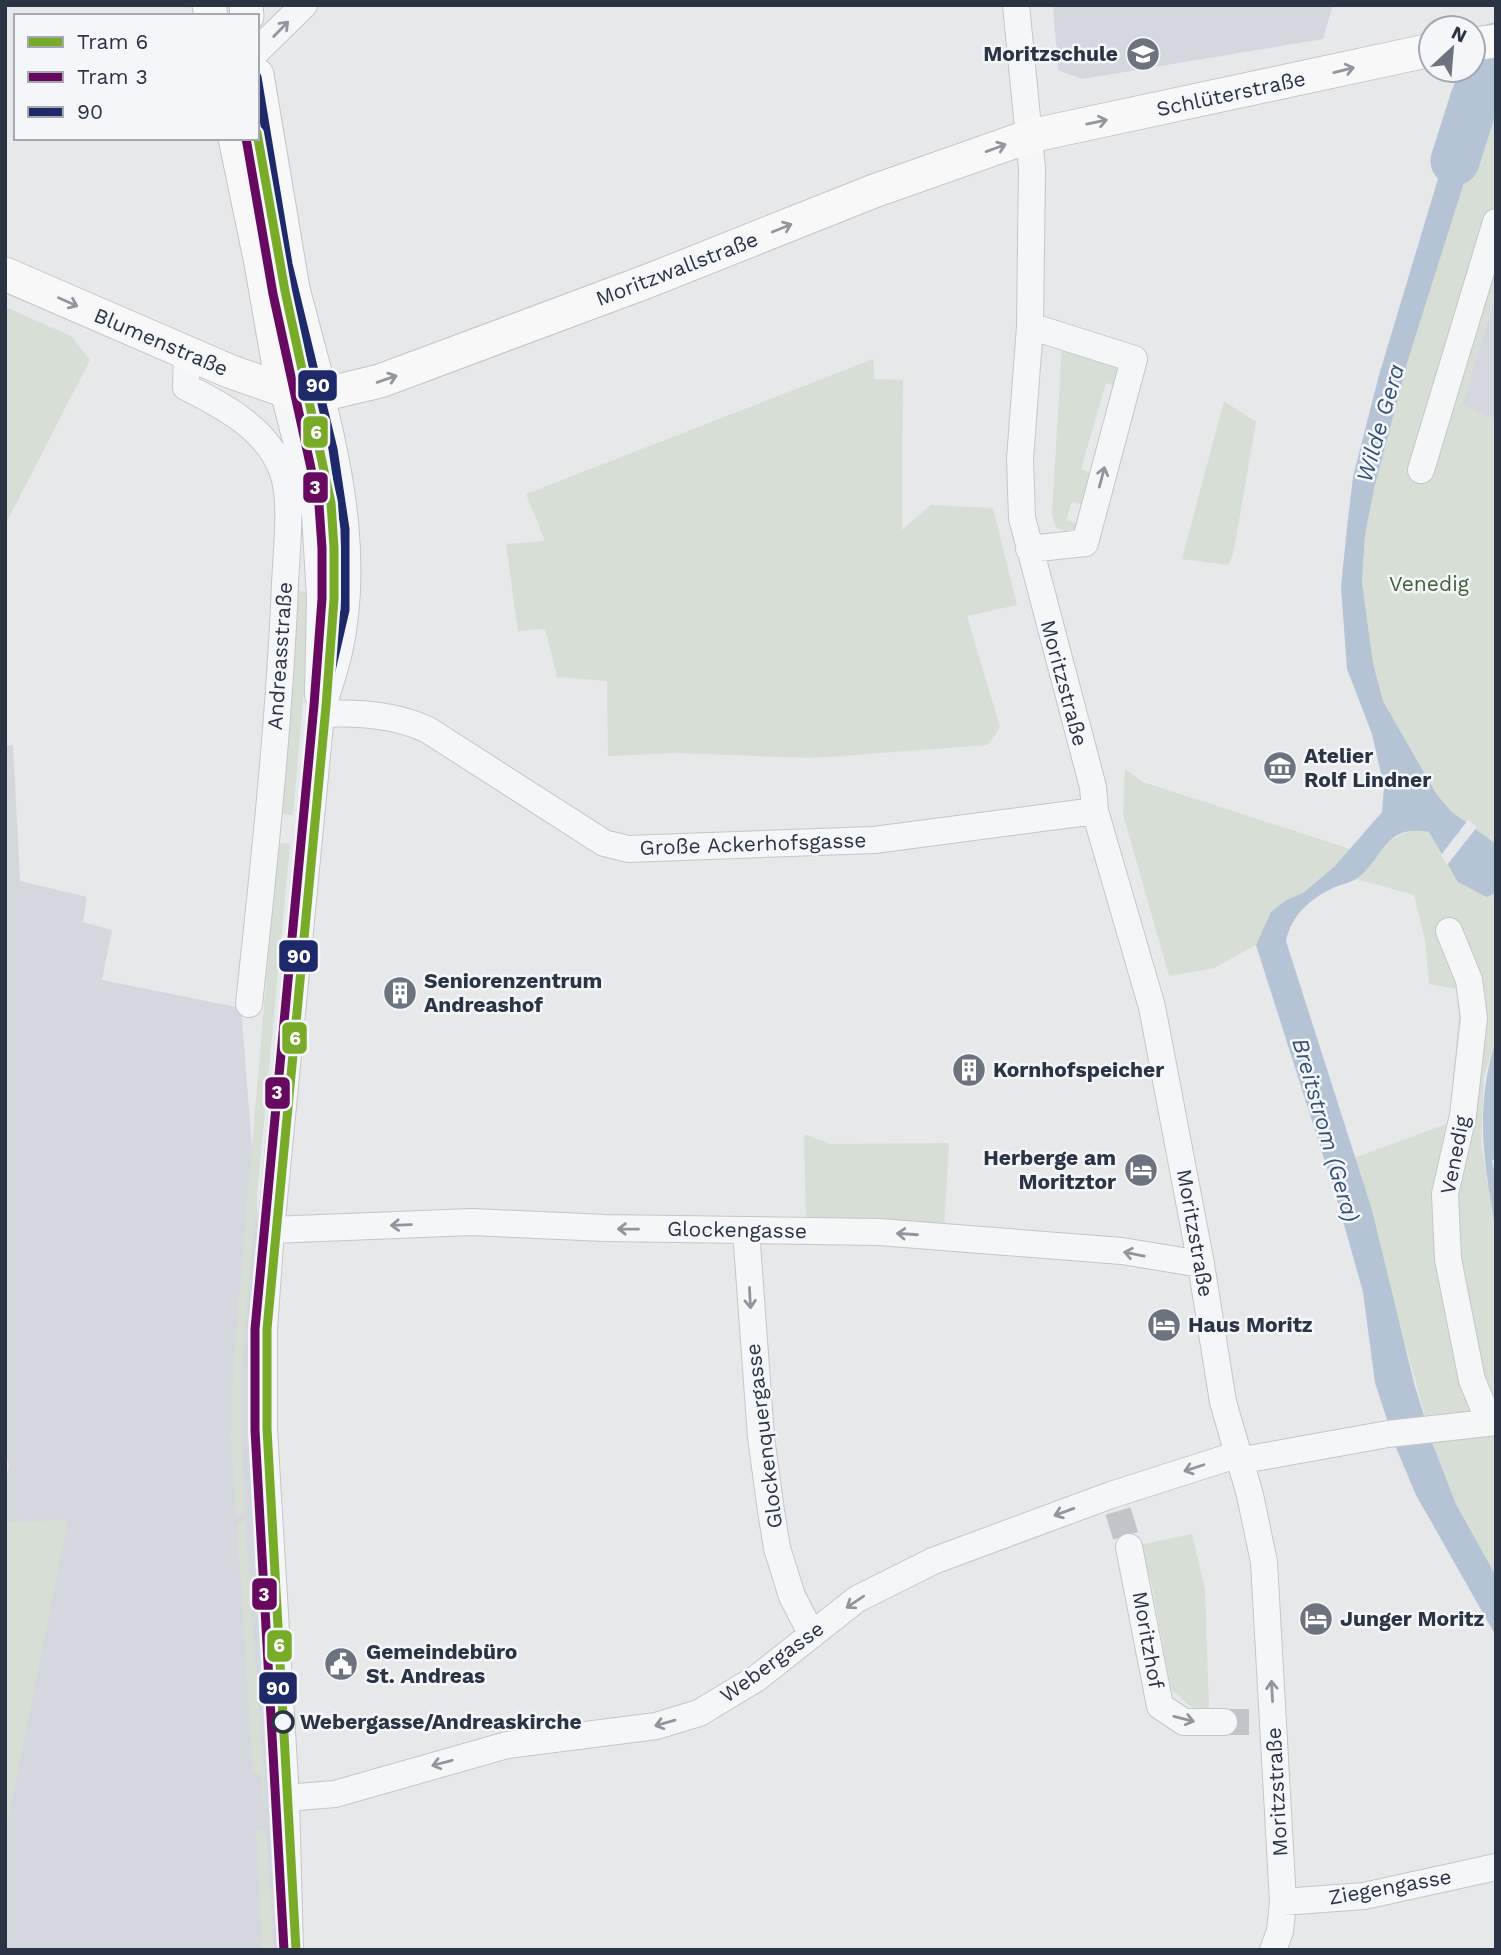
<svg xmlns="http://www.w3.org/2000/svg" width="1501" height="1955" font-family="'Work Sans',sans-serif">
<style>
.built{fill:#d4d7dd}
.green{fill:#d6ded6}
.water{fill:#b4c4d5}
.pier{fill:#e6e8ea}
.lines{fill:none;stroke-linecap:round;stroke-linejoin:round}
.river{stroke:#b4c4d5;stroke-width:49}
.minor-tunnel{stroke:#c1c4c9;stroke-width:26;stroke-dasharray:26 13;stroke-linecap:butt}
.minor-casing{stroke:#c4c6c8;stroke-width:28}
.major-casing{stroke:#c2c5c8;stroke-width:35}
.minor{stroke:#f5f6f7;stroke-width:26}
.major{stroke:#f8f8f8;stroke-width:33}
.bus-1-casing{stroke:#f4f6f9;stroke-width:14}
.bus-1{stroke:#1d2968;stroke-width:9}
.tram-1-casing{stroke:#f4f6f9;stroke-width:14}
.tram-2-casing{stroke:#f4f6f9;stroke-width:14}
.tram-1{stroke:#78ac28;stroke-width:9}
.tram-2{stroke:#67095f;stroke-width:9}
.oneway{stroke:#90959e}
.oneway2{stroke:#92969e}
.stop-dot{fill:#f4f6f9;stroke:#2b3445;stroke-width:3.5}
.labels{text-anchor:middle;stroke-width:5;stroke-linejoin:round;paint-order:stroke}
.poi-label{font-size:21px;font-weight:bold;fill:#2b3445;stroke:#f4f6f9;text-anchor:start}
.street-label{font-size:21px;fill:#2b3445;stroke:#f4f6f9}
.park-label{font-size:21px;fill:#3f6138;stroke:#f4f6f9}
.stop-label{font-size:21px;font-weight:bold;fill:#2b3445;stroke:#f4f6f9;text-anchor:start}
.water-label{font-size:23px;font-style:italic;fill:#34527a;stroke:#f4f6f9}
.line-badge{stroke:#f4f6f9;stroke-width:2.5}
.badge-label{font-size:19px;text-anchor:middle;font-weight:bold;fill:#fff}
</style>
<rect width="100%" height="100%" fill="#e6e8ea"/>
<!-- built -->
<path class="built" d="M1053 5H1333L1323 39 1082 79 1058 70Z
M1496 293V421L1462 405Z
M13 745 20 881 87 897 83 922 112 930 102 980 241 1008 266 1322 294 1950H5V1480L9 1467 5 1448V746Z"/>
<!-- green -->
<path class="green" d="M1492 94H1496V292L1462 405 1496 421V844L1452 812 1437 795 1383 701 1373 663 1362 583 1365 535 1374 489 1408 360Z
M5 307 71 336 90 360 5 525Z
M1062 346 1117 360 1122 387 1106 383 1081 469 1096 475 1087 506 1072 502 1066 520 1082 525C1071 532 1066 534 1055 526L1052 514Z
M873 359 874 379 903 380 902 530 931 505 993 508 1017 605 967 616 1000 727 988 745 813 758 677 753 608 756 607 681 557 677 545 629 518 631 506 544 545 541 526 494Z
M1224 401 1256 422 1233 555 1228 565 1182 559Z
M298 591 307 592 304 690 293 815 280 814Z
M1125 769 1143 782 1353 850 1303 893 1286 900 1272 912 1256 945 1214 968 1169 976 1123 814Z
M1415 829 1429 832 1448 860 1487 897 1496 893V1039L1484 1077 1481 1143 1496 1233V1576L1456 1504 1433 1445 1354 1158 1449 1123 1459 1015 1456 989 1429 984 1425 940 1414 895 1356 879 1385 842Z
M278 843 290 844 244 1336 241 1405 245 1514 236 1515 231 1437 233 1369Z
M804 1134 831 1144 949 1143 944 1230 806 1220Z
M68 1520 5 1836V1522Z
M245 1522 264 1779 266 1817 260 1774H253L237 1523Z
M1192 1534 1205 1589 1209 1710 1191 1707 1171 1689 1151 1581 1139 1545Z
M266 1830 273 1938V1950H262L256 1831Z"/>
<!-- water -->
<path class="water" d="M1492 94 1408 360 1374 489 1365 535 1362 583 1373 663 1383 701 1437 795 1452 812 1496 844V893L1487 897 1458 882 1429 832C1382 824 1385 859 1356 879 1350 883 1342 884 1335 887 1311 898 1291 915 1286 941L1372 1210 1414 1383 1433 1445 1456 1504 1496 1576V1636L1416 1495 1397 1450 1375 1383 1363 1292 1336 1196 1256 945 1271 912 1286 900 1303 893 1335 866 1382 812 1384 787 1372 734 1347 669 1341 587 1347 528 1353 477 1379 375 1462 99Z
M1496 1039V1159L1492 1160 1496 1181V1233C1484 1160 1474 1111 1496 1039Z"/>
<!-- pier -->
<path class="pier" d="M1468 820 1477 827 1447 865 1441 855Z"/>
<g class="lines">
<!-- river -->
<path class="river" d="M1455 161 1475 98 1496 47"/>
<!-- minor-tunnel -->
<path class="minor-tunnel" d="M1118 1511 1129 1547
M1224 1722H1249"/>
<!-- minor casing -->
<g class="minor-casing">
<path id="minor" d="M1016 5 1032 168 1030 326 1020 459 1022 518 1093 787 1095 811 1152 1007 1201 1264 1223 1402 1250 1495 1264 1562 1283 1902 1280 1931 1273 1950
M257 51 304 5
M187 355 186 387C224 406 269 430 283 473 293 501 286 555 285 585 279 725 264 865 249 1004
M283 390 315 514 320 598 318 695
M1421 470 1496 222
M1029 549 1085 543 1134 359 1030 326
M321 714C357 712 395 714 428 730L604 843 628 849 874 840 1095 811
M1449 931 1469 980 1474 1018 1463 1115 1445 1194 1448 1259 1472 1380 1489 1421
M271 1230 472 1222 605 1228 879 1232 1122 1251 1201 1264
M746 1230 761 1437 771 1511 777 1548 792 1596 812 1635
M1238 1461 1388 1434 1496 1422
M1129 1547 1160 1706 1184 1722H1224
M286 1798 335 1794 507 1745 656 1726 699 1713 757 1678 857 1599 933 1561 1111 1495 1236 1455
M1283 1902 1364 1896 1496 1867
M290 1950 286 1798 264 1430V1329L271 1230 321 714C327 693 334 673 339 652 358 567 342 477 321 395"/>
</g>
<!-- major casing -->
<g class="major-casing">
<path id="major" d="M209 5 211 16
M246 5 247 16
M1473 44 1496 41
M257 75 293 289 321 395
M235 138 261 263 283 390
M5 274 229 371 283 390 321 395 380 381 648 281 874 191 1030 136 1431 50"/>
</g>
<!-- minor -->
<use href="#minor" class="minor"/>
<!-- major -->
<use href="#major" class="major"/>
<!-- bus-1 casing -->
<g class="bus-1-casing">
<path id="bus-1" d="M257 77 288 264 333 449 345 529V610L321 714 264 1329C264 1536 285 1743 290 1950"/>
</g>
<!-- bus-1 -->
<use href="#bus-1" class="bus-1"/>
<!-- tram-1 casing -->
<g class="tram-1-casing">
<path id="tram-1" d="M257 133 285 291 331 503 334 548V599L326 706 267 1329V1429L296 1950"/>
</g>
<!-- tram-2 casing -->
<g class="tram-2-casing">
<path id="tram-2" d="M246 138 273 294 319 505 322 548V599L314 705 255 1329V1430L284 1950"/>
</g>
<!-- tram-1 -->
<use href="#tram-1" class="tram-1"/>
<!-- tram-2 -->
<use href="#tram-2" class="tram-2"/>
</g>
<!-- one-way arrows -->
<defs><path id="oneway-shaft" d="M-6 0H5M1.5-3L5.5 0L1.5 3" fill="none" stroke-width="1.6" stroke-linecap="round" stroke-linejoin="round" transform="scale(1.75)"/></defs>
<g class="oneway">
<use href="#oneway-shaft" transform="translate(281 29) rotate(-46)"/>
<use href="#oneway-shaft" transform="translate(1102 477) rotate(-75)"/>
<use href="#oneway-shaft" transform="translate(401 1225) rotate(178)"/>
<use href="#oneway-shaft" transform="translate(628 1229) rotate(-179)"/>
<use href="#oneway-shaft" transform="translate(907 1234) rotate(-176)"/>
<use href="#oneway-shaft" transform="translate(1134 1254) rotate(-169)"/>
<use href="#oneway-shaft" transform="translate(750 1298) rotate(87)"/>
<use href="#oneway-shaft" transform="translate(1194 1468) rotate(162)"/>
<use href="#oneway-shaft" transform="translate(1064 1512) rotate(160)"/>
<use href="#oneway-shaft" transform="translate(855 1602) rotate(146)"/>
<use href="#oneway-shaft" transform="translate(1272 1691) rotate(-93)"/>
<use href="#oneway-shaft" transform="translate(1184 1719) rotate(14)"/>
<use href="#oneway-shaft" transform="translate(665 1723) rotate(164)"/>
<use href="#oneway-shaft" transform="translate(442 1763) rotate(165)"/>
</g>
<g class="oneway2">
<use href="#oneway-shaft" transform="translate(1344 70) rotate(-14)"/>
<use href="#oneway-shaft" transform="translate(1097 122) rotate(-12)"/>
<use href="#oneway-shaft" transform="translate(996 148) rotate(-20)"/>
<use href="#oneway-shaft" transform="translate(782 228) rotate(-22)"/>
<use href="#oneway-shaft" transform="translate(68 302) rotate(24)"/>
<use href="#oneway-shaft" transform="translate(387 379) rotate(-19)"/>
</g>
<!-- icons -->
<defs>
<g id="school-disc" transform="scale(1.75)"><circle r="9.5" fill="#6c737f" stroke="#f4f6f9"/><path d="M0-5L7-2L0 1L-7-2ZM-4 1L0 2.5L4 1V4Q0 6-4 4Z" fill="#fff"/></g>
<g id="museum-disc" transform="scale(1.75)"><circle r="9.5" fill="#6c737f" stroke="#f4f6f9"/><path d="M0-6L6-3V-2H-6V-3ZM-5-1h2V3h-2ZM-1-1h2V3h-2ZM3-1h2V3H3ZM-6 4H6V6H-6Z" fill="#fff"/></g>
<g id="building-disc" transform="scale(1.75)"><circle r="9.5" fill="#6c737f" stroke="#f4f6f9"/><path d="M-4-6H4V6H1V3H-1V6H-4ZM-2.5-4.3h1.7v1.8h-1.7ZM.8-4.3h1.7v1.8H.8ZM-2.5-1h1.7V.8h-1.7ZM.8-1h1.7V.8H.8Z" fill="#fff"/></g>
<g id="hotel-disc" transform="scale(1.75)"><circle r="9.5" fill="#6c737f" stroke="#f4f6f9"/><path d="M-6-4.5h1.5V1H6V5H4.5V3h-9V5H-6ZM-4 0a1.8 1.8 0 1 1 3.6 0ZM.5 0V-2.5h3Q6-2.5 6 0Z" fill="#fff"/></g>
<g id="civic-disc" transform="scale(1.75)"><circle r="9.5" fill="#6c737f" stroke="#f4f6f9"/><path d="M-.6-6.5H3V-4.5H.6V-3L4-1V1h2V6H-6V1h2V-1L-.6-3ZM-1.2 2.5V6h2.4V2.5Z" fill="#fff"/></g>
</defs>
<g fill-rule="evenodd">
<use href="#school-disc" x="1143" y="54"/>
<use href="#museum-disc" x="1280" y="768"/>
<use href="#building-disc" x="400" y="993"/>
<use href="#building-disc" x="969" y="1070"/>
<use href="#hotel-disc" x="1141" y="1170"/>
<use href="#hotel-disc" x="1164" y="1325"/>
<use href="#hotel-disc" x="1316" y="1619"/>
<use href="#civic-disc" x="341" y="1664"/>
</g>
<!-- markers -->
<circle class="stop-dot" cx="283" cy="1722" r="10"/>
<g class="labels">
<!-- poi labels -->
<g class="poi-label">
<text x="1118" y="61" text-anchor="end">Moritzschule</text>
<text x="1304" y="763">Atelier<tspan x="1304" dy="24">Rolf Lindner</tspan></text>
<text x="424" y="988">Seniorenzentrum<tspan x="424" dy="24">Andreashof</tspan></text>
<text x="993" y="1077">Kornhofspeicher</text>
<text x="1116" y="1165" text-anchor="end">Herberge am<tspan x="1116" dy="24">Moritztor</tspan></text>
<text x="1188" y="1332">Haus Moritz</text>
<text x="1340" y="1626">Junger Moritz</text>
<text x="366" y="1659">Gemeindebüro<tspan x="366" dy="24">St. Andreas</tspan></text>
</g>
<!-- street labels -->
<g class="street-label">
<text transform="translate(1231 94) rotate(-12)" y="7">Schlüterstraße</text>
<text transform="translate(677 269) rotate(-21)" y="7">Moritzwallstraße</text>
<text transform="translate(161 342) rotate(23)" y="7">Blumenstraße</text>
<text transform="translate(280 656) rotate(-86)" y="7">Andreasstraße</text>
<text transform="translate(1064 683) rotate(75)" y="7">Moritzstraße</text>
<text transform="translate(753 844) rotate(-2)" y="7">Große Ackerhofsgasse</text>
<text transform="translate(1455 1155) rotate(-79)" y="7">Venedig</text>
<text transform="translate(737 1230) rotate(1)" y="7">Glockengasse</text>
<text transform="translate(1195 1233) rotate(80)" y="7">Moritzstraße</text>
<text transform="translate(764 1436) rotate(-97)" y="7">Glockenquergasse</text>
<text transform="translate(1148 1640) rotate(80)" y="7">Moritzhof</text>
<text transform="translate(772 1662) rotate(-36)" y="7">Webergasse</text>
<text transform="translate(1277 1792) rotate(-93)" y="7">Moritzstraße</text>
<text transform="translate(1390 1887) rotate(-10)" y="7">Ziegengasse</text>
</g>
<!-- park labels -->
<g class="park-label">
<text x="1429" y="591">Venedig</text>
</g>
<!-- stop labels -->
<g class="stop-label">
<text x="300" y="1729">Webergasse/Andreaskirche</text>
</g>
<!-- water labels -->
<g class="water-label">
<text transform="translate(1380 423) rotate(-74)" y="8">Wilde Gera</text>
<text transform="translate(1326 1130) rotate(74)" y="8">Breitstrom (Gera)</text>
</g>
</g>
<g class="line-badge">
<rect x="297" y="369" width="41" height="33" rx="7" fill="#1d2968"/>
<rect x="302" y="415" width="27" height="34" rx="7" fill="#78ac28"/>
<rect x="302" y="471" width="27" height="33" rx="7" fill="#67095f"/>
<rect x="278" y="939" width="41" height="34" rx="7" fill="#1d2968"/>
<rect x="281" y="1021" width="27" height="34" rx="7" fill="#78ac28"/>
<rect x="264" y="1076" width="27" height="34" rx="7" fill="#67095f"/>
<rect x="251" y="1577" width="27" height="34" rx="7" fill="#67095f"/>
<rect x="266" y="1629" width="27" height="34" rx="7" fill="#78ac28"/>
<rect x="258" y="1671" width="40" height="34" rx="7" fill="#1d2968"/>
</g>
<g class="badge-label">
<text x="318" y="392">90</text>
<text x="316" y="439">6</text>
<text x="315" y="494">3</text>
<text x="299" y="963">90</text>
<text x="295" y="1045">6</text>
<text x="277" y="1099">3</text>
<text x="264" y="1601">3</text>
<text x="279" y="1652">6</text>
<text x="278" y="1695">90</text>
</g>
<!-- border -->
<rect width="1501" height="1955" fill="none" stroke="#2b3445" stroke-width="14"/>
<!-- legend -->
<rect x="14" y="14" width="245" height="126" fill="#f4f6f9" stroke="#a4a8b1" stroke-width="2"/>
<rect x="28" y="37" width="35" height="10" fill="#78ac28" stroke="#a4a8b1" stroke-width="2"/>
<text x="77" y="49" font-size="21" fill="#2b3445">Tram 6</text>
<rect x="28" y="72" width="35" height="10" fill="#67095f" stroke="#a4a8b1" stroke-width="2"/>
<text x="77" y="84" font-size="21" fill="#2b3445">Tram 3</text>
<rect x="28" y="107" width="35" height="10" fill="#1d2968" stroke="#a4a8b1" stroke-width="2"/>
<text x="77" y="119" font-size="21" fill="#2b3445">90</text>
<!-- north arrow -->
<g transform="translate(1452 49) rotate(26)"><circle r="33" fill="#f4f6f9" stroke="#a4a8b1" stroke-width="2"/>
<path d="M0-5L12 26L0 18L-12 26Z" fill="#6c737f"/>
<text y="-10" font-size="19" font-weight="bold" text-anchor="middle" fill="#2b3445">N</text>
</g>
</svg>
